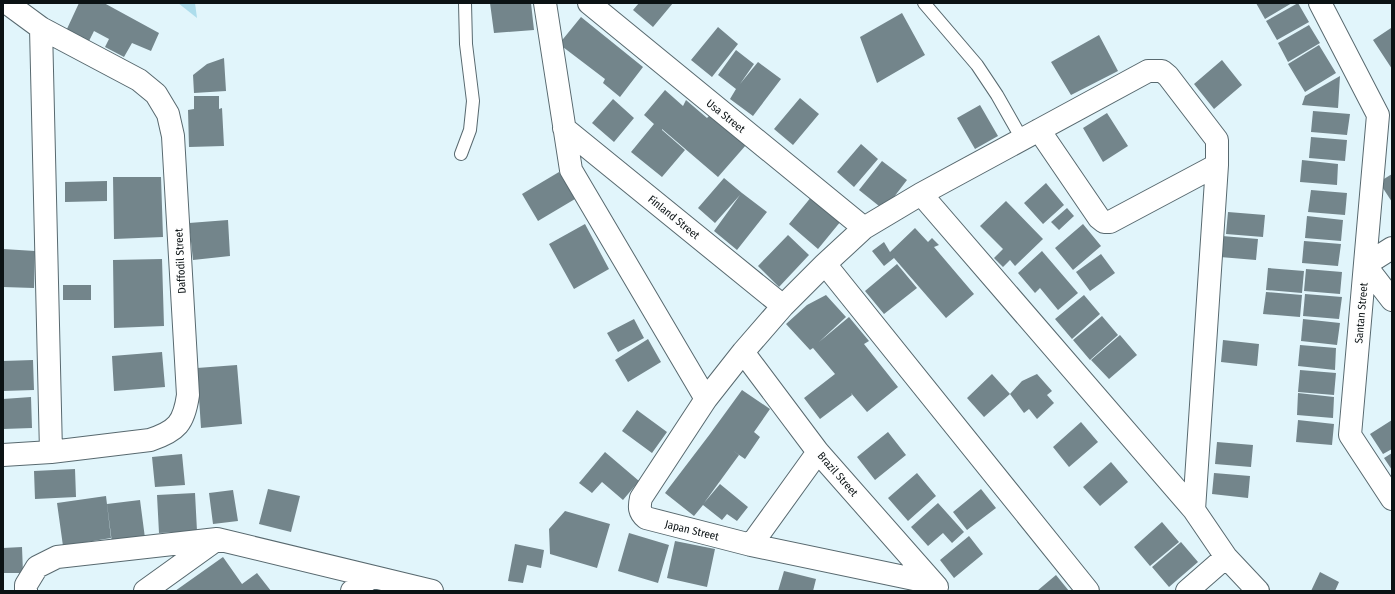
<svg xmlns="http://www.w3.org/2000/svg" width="1395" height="594" font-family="'Fira Sans Condensed',sans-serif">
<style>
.grass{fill:#adddec}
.building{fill:#73858b}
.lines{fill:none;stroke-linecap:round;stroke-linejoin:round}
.service-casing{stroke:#58696f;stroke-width:14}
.minor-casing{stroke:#58696f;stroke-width:24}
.service{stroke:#fff;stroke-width:12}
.minor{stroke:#fff;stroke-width:22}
.labels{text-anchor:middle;stroke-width:3.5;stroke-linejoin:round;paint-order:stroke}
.street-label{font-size:11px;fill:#0b1214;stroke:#fefefe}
</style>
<rect width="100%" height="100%" fill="#e1f5fb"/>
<!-- grass -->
<path class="grass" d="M178 3H195L197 18Z"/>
<!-- building -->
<path class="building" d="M79 3H104L159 33 151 51 132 43 124 57 105 47 109 39 94 31 89 41 66 31Z
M490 3H531L534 30 494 33Z
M639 3H673L653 27 633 10Z
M1256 3H1292L1265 19Z
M1298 3 1309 22 1277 40 1266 21Z
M902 13 925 55 877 83 860 37Z
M581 17 643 67 620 97 603 83 605 79 559 44Z
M1309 25 1320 43 1288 62 1278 43Z
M718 27 738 44 712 77 691 60Z
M1391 28 1392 30V69L1373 40Z
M1099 35 1118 71 1071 95 1051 62Z
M1319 45 1336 73 1305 92 1288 64Z
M736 50 754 64 740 84 758 62 781 79 753 116 730 99 736 89 718 75Z
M224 58 226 91 194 93 193 75 207 64Z
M1222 60 1242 85 1214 109 1194 84Z
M1340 76 1338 108 1302 105 1305 96Z
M665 90 683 106 686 100 707 118 711 114 746 145 718 177 662 129V130L685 150 662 177 631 152 654 124 644 115Z
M194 96H219V109L222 108 224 146 189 147 188 110 194 109Z
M800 98 819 114 793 145 774 129Z
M613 99 634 118 614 142 592 123Z
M980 105 998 136 975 149 957 118Z
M1313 111 1350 114 1347 135 1311 132Z
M1107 113 1128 146 1103 162 1083 128Z
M1311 137 1347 140 1345 161 1309 158Z
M861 144 878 159 854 187 837 172Z
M1302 160 1338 164 1337 185 1300 182Z
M882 161 907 180 884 210 859 190Z
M559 172 575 199 538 221 522 194Z
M1392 174V202L1379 182Z
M113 177H161L163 237 114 239Z
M724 178 742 193 767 212 737 250 714 231 740 195 715 223 698 208Z
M107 181V201L65 202V182Z
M1046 183 1064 205 1043 224 1024 203Z
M1311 190 1347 193 1345 215 1308 212Z
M812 196 841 221 818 249 789 224Z
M1006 201 1043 239 1015 266 1010 260 1003 267 994 258 1003 249 980 226Z
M1067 208 1074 216 1059 230 1051 222Z
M1228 212 1265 215 1263 237 1226 234Z
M1307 216 1343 220 1341 241 1305 238Z
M228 220 230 256 193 260 189 223Z
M585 224 609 269 574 289 549 244Z
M1083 224 1101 246 1073 270 1055 248Z
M915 228 928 242 932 238 939 245 934 247 974 294 946 318 894 258 884 266 872 251 884 242 890 252Z
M788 235 809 255 779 287 758 266Z
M1222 236 1258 239 1256 260 1220 257Z
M1304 241 1341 244 1338 266 1302 263Z
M3 249 35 251 34 288 3 287Z
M1042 251 1078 293 1058 310 1040 288 1035 293 1018 273Z
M1101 254 1115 273 1090 291 1076 272Z
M162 259 164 326 114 328 113 260Z
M897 264 917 288 884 314 865 291Z
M1268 268 1304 271 1302 293 1266 290Z
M1306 269 1342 272 1340 294 1304 291Z
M63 285H91V300H63Z
M1266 292 1302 295 1300 317 1263 314Z
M1305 294 1342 297 1339 319 1303 316Z
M826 295 846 317 819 342 849 317 869 341 864 344 898 387 867 412 851 393 852 395 820 419 804 398 835 374 813 348 810 350 786 324 807 305Z
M1084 295 1100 314 1072 339 1055 319Z
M1102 316 1118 335 1090 360 1073 340Z
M634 319 644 338 618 352 607 333Z
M1303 319 1340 323 1337 345 1301 341Z
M1120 335 1137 355 1109 379 1091 360Z
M648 339 661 362 628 382 615 360Z
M1223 340 1259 344 1257 366 1221 362Z
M1300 345 1336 348 1335 370 1298 366Z
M162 352 165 387 114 391 112 356Z
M33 360 34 390 3 391V361Z
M237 365 242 424 201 428 197 368Z
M1300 370 1336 373 1334 395 1298 392Z
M992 374 1010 394 984 417 967 398Z
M1037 374 1052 391 1047 395 1054 403 1037 419 1029 409 1024 413 1010 394 1022 381Z
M742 390 770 409 754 432 760 437 745 459 732 450 739 455 704 503 720 484 748 507 737 521 727 514 722 520 703 505 694 516 665 493 710 434Z
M1298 393 1334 397 1333 418 1297 415Z
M31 397 32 428 3 429V399Z
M637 410 667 432 652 453 622 431Z
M1298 420 1334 424 1332 445 1296 442Z
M1392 420V449L1383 454 1370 434Z
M1081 422 1098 442 1069 467 1053 447Z
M888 432 906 455 875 480 857 457Z
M1217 442 1253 445 1251 467 1215 464Z
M605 452 639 481 623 500 602 482 592 493 579 483Z
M1392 453V470L1384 458Z
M182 454 185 485 155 487 152 457Z
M1111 462 1128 482 1100 506 1083 487Z
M75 469 76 497 35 499 34 471Z
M917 473 936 496 908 521 888 498Z
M1214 473 1250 476 1248 498 1212 494Z
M268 489 300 496 291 532 259 524Z
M981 489 996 508 967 530 953 512Z
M233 490 238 521 213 524 209 493Z
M195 493 197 531 159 533 157 495Z
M106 496 111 538 63 546 57 503Z
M140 500 145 538 112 543 107 504Z
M938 503 964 532 952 543 943 533 928 546 911 527Z
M565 511 610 524 597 568 550 554 549 529Z
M1162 522 1179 542 1150 566 1134 547Z
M629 533 669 545 658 583 618 571Z
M969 536 983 554 954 578 940 560Z
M675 541 715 549 707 587 667 578Z
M1181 542 1198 562 1169 587 1152 567Z
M515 544 544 550 541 568 527 565 523 583 508 581Z
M22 547 23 573H3V548Z
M223 557 242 584 257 573 271 591H175Z
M784 571 816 579 813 591H778Z
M1320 572 1339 582 1335 591H1311Z
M1056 575 1069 591H1037Z"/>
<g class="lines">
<!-- service casing -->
<g class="service-casing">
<path id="service" d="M924 3 977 65 997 95 1022 139
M461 154 470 130 473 101 466 44 465 3"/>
</g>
<!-- minor casing -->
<g class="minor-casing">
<path id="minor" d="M545 3 571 170 706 399
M589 3 864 228
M1320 3 1378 115
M41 28 51 452
M1378 115 1350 435 1392 499
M564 128 783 306
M1039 130 1099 218 1104 222H1110L1217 165
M921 194 1194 510 1226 557 1258 591
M1392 248 1365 265 1392 300
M825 264 1088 591
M743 352 818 452 937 587
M3 455 51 452 150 440C177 431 184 423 188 395L173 136 168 114 156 94 139 80 41 28 7 3
M751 545 818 452
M933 583 751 545 646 518C639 512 639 507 641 498L706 399 743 352 783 306 825 264 864 228 921 194 1148 71H1162L1168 76 1217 140V165L1194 510
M26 591V585L37 567 57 557 217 539 432 591
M145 591 216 540
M352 591 372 577
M1187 591 1226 557"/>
</g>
<!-- service -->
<use href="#service" class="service"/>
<!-- minor -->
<use href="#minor" class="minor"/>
</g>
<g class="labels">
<!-- street labels -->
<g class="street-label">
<text transform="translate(726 116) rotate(39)" y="4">Usa Street</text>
<text transform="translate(674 217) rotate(39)" y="4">Finland Street</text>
<text transform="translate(180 261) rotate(-93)" y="4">Daffodil Street</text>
<text transform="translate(1361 313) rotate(-85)" y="4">Santan Street</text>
<text transform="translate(838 474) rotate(49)" y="4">Brazil Street</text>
<text transform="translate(692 530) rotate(14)" y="4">Japan Street</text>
</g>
</g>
<!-- border -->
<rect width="1395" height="594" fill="none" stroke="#0b1214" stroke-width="8"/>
</svg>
